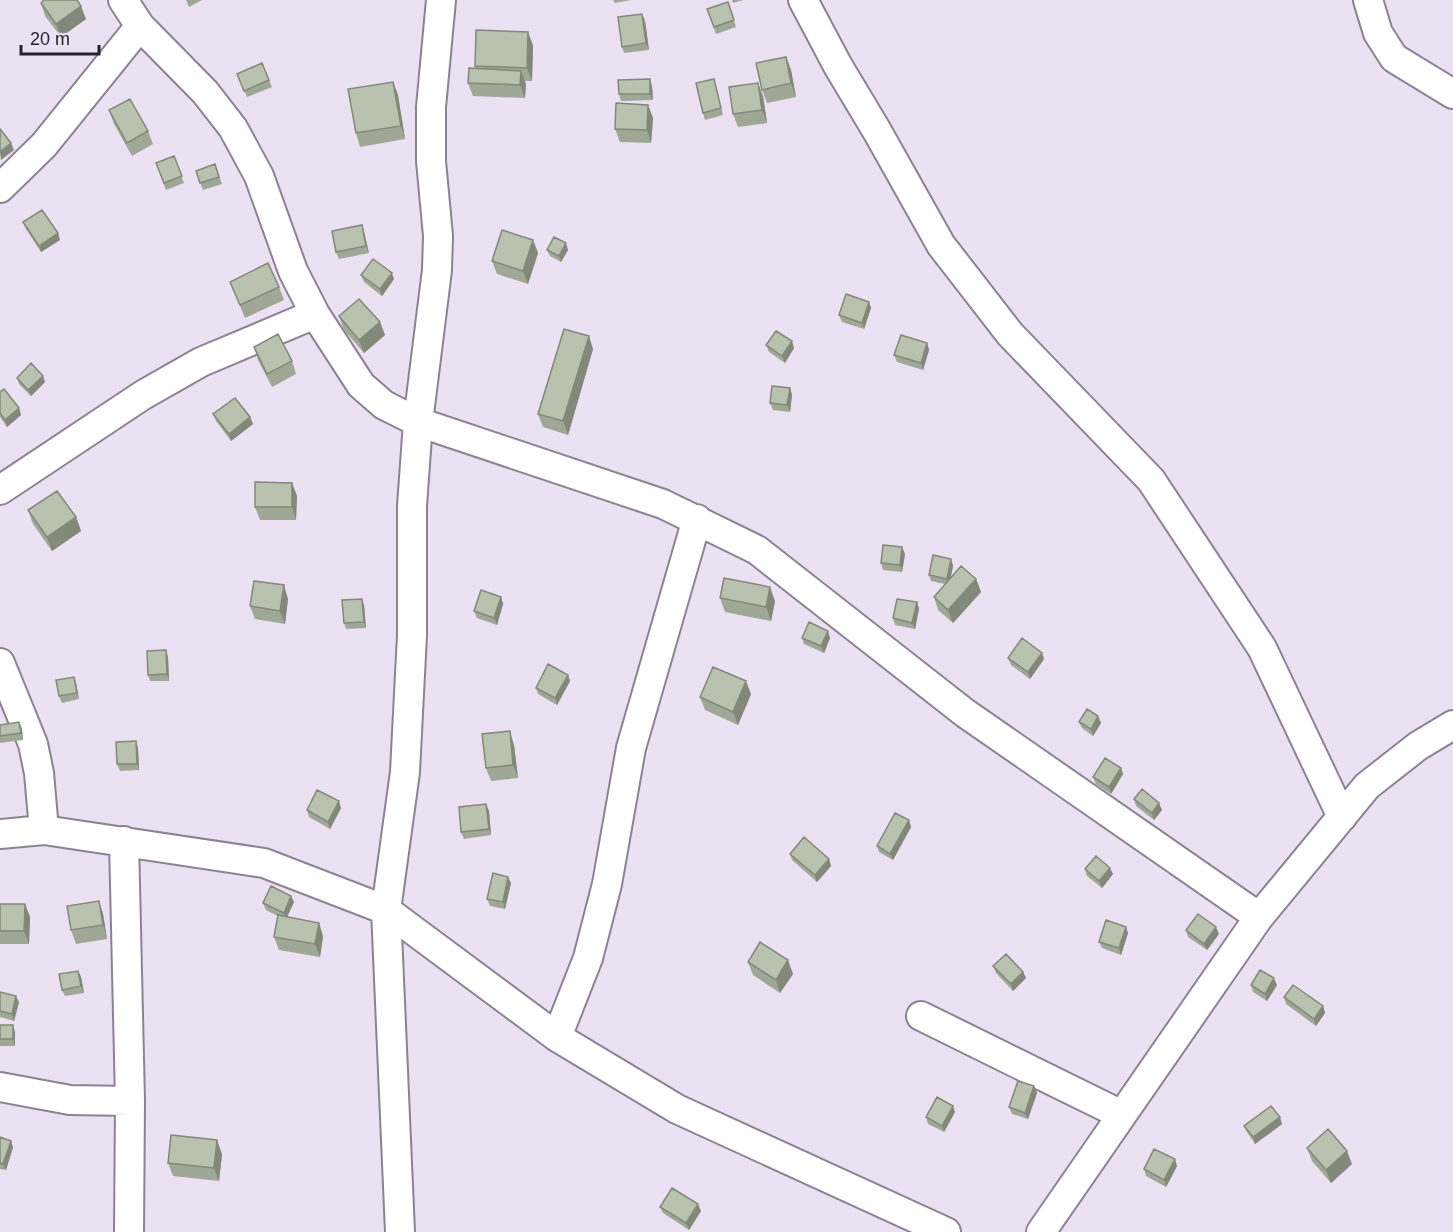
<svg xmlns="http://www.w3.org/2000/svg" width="1453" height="1232" font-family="Arial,sans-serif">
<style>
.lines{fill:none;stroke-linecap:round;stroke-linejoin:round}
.minor-casing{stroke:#8d8294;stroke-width:32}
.minor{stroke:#fff;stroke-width:28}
.wall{fill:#9fa796}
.shaded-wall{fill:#82887a}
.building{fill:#b9c2ae;stroke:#82887a;stroke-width:1.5}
</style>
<rect width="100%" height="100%" fill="#ece0f3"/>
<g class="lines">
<!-- minor casing -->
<g class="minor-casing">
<path id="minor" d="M123 0 140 26 205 92 233 128 259 176 293 271 315 314 361 385 384 405 418 422 663 504 757 550 965 713 1259 917
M803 0 838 66 877 131 941 245 1010 334 1151 480 1262 648 1342 817
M1368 0 1378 33 1394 58 1453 94
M0 188 44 145 140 26
M0 490 143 395 201 362 315 314
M0 663 33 744 39 773 44 830
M0 834 44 830 264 863 386 910 557 1037 677 1109 946 1232
M124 841 130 1101 129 1232
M921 1016 1122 1115
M557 1037 588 958 607 884 631 748 697 519
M0 1087 70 1100 130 1101
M400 1232 386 910 405 772 412 635V506L418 422 437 270 438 236 431 161V107L441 0
M1041 1232 1259 917 1367 786 1418 746 1453 725"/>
</g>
<!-- minor -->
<use href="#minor" class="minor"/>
</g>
<!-- wall -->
<path class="wall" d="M186 0H202L189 7Z
M613 0H631L615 3Z
M732 0H743L733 3Z
M728 2 736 27 716 34 707 9Z
M41 3 86 19 61 37 45 16Z
M642 14 645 21 649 50 624 53 622 47Z
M533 45 532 81H524L526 84 525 98 473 96 468 83 476 68 475 66Z
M786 57 791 70 796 97 767 103 762 90Z
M262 63 272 87 247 97 237 74Z
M714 79 723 115 705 120 703 113Z
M393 82 398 95 405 139 360 147 356 133Z
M652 86 653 100 621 101 619 94Z
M763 96 767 123 738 127 733 114Z
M648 105 653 118 651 143 620 142 615 129Z
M109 110 148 131 153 144 132 156 114 124Z
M174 156 184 183 166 190 156 163Z
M215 164 222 184 203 190 196 171Z
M23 222 60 240 41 252 26 229Z
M364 232 369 253 339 259 336 252Z
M533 240 538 253 528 284 497 274 492 261Z
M547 250H568L561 262 550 256Z
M361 275 394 279 382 296 364 282Z
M230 282 279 287 284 300 245 318Z
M869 302 871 308 864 329 842 322 839 315Z
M339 316 380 322 385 335 364 353 344 330Z
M927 343 929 350 923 370 897 362 894 355Z
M766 345 794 348 785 363 769 352Z
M254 347 292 361 296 374 272 387 258 360Z
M593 349 568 435 543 427 538 414Z
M17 378 45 382 31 396 19 384Z
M790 388 792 395 790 412 773 410 770 403Z
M0 392 19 408 21 415 7 427 0 417Z
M213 414 250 417 253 424 231 441 216 421Z
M292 483 297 496 296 520H260L255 507Z
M28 510 76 517 81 531 52 551 33 524Z
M905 554 902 572 883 570 881 563Z
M951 559 953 566 951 577 976 579 981 592 953 623 938 610 934 597 945 584 931 581 929 575Z
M501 597 503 604 497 625 477 618 474 611Z
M720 598 775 601 771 621 725 612Z
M288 599 285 624 255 619 250 606Z
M917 602 919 609 915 629 895 625 893 618Z
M364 605 366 628 346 629 344 623Z
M802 638H830L824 653 804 644Z
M166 650 168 657 169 681H150L148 675Z
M1042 653 1044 659 1030 679 1011 665 1008 658Z
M568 675 570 681 557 705 538 694 536 688Z
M74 677 76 683 79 699 62 703 59 696Z
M751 694 738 725 705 710 700 697Z
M1098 716 1101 723 1093 736 1082 728 1079 722Z
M19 722 22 729 23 740 0 743V725Z
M136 741 138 748 139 770 120 771 117 764Z
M514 745 518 778 491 781 486 768Z
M1121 768 1123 774 1111 794 1096 784 1093 777Z
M1134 799 1162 810 1154 820 1136 806Z
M341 808 330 829 309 817 307 810Z
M489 811 491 835 464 839 461 832Z
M909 820 911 827 893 860 879 852 877 846Z
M790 854 829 859 831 866 817 882 792 860Z
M1085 869 1113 874 1102 888 1087 876Z
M511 883 505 909 490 906 487 899Z
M291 896 294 902 287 917 323 936 320 957 279 950 274 937 278 916 266 910 263 903Z
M99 901 103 914 107 939 76 944 71 930Z
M0 904H25L30 917 29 944H0Z
M1126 927 1128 933 1121 955 1102 948 1099 942Z
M1186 930 1219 934 1207 950 1188 937Z
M748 962 793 974 780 993 753 975Z
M993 966 1023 972 1026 978 1013 991 996 973Z
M78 971 81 977 84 993 65 996 62 990Z
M1251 985H1277L1267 1001 1253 992Z
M0 992 19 1002 14 1021 0 1017Z
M1284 997 1323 1006 1325 1013 1316 1026 1286 1004Z
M0 1025 15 1032V1046H0Z
M1034 1086 1037 1093 1028 1119 1012 1114 1009 1107Z
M955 1112 944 1132 928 1124 926 1117Z
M1282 1124 1255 1144 1247 1132 1244 1126Z
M0 1137 13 1147 6 1170 0 1169Z
M1307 1148 1352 1164 1331 1183 1312 1161Z
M222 1154 219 1181 173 1176 168 1163Z
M1177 1166 1166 1187 1146 1176 1144 1169Z
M660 1207 701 1211 689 1230 663 1213Z"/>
<!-- shaded-wall -->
<path class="shaded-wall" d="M81 6 86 19 61 37 56 24Z
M642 14 645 21 649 50 646 43Z
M528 32 533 45 532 81 527 68Z
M786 57 791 70 796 97 791 83Z
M521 71 526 84 525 98 520 85Z
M650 79 652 86 653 100 650 94Z
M393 82 398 95 405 139 401 126Z
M758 83 763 96 767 123 762 110Z
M648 105 653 118 651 143 647 130Z
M11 143 14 150 1 160 0 152Z
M362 225 364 232 369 253 366 246Z
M58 233 60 240 41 252 39 246Z
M533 240 538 253 528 284 523 271Z
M566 243 568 250 561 262 559 256Z
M392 273 394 279 382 296 380 289Z
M869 302 871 308 864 329 862 323Z
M380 322 385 335 364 353 359 340Z
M589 336 593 349 568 435 563 421Z
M792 341 794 348 785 363 782 356Z
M927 343 929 350 923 370 921 363Z
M43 376 45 382 31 396 28 390Z
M790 388 792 395 790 412 787 405Z
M19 408 21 415 7 427 5 420Z
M250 417 253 424 231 441 229 434Z
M292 483 297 496 296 520 292 507Z
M76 517 81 531 52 551 47 537Z
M902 547 905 554 902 572 900 565Z
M951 559 953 566 949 585 947 579Z
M976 579 981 592 953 623 948 610Z
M284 585 288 599 285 624 280 611Z
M770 587 775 601 771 621 766 607Z
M501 597 503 604 497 625 494 618Z
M362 599 364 605 366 628 364 622Z
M917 602 919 609 915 629 912 623Z
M828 631 830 638 824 653 821 646Z
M166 650 168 657 169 681 167 674Z
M1042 653 1044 659 1030 679 1028 672Z
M568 675 570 681 557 705 555 698Z
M74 677 76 683 79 699 77 693Z
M746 681 751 694 738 725 733 712Z
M1098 716 1101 723 1093 736 1091 729Z
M19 722 22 729 23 740 21 733Z
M510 731 514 745 518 778 513 765Z
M136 741 138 748 139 770 137 764Z
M1121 768 1123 774 1111 794 1109 787Z
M339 801 341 808 330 829 328 822Z
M1159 803 1162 810 1154 820 1152 813Z
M486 804 489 811 491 835 489 829Z
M909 820 911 827 893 860 890 854Z
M829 859 831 866 817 882 815 875Z
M1110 868 1113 874 1102 888 1099 881Z
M508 877 511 883 505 909 503 902Z
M291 896 294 902 286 919 284 913Z
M99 901 103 914 107 939 103 925Z
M25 904 30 917 29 944 24 931Z
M319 923 323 936 320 957 315 944Z
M1126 927 1128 933 1121 955 1119 948Z
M1216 927 1219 934 1207 950 1204 944Z
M788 960 793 974 780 993 776 980Z
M78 971 81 977 84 993 81 986Z
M1023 972 1026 978 1013 991 1011 984Z
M1274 978 1277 985 1267 1001 1265 994Z
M16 996 19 1002 14 1021 12 1014Z
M1323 1006 1325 1013 1316 1026 1314 1019Z
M13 1025 15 1032V1046L13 1039Z
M1034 1086 1037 1093 1028 1119 1025 1113Z
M953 1106 955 1112 944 1132 942 1126Z
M1280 1117 1282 1124 1255 1144 1253 1137Z
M217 1140 222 1154 219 1181 214 1168Z
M11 1141 13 1147 6 1170 3 1164Z
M1347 1151 1352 1164 1331 1183 1326 1170Z
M1175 1159 1177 1166 1166 1187 1164 1180Z
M698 1204 701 1211 689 1230 686 1223Z"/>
<!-- building -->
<path class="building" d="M44 0H77L81 6 56 24 41 3Z
M728 2 734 20 714 27 707 9Z
M642 14 646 43 622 47 618 17Z
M476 30 528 32 527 68 475 66Z
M786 57 791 83 762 90 756 63Z
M262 63 269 80 244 91 237 74Z
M469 68 521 71 520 85 468 83Z
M650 79V94H619L618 80Z
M714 79 721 108 703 113 696 83Z
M393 82 401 126 356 133 348 89Z
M758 83 762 110 733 114 729 87Z
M130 99 148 131 127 143 109 110Z
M616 103 648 105 647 130 615 129Z
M0 129 11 143 0 152Z
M174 156 182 176 164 183 156 163Z
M215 164 219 177 200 183 196 171Z
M42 210 58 233 39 246 23 222Z
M362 225 366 246 336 252 332 231Z
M502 230 533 240 523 271 492 261Z
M554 237 566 243 559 256 547 250Z
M373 259 392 273 380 289 361 275Z
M268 263 279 287 240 305 230 282Z
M846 294 869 302 862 323 839 315Z
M359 299 380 322 359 340 339 316Z
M564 329 589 336 563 421 538 414Z
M776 331 792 341 782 356 766 345Z
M278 334 292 361 267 374 254 347Z
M901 335 927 343 921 363 894 355Z
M31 363 43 376 28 390 17 378Z
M772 386 790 388 787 405 770 403Z
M4 389 19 408 5 420 0 413V392Z
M235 398 250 417 229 434 213 414Z
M255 482 292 483V507H255Z
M57 491 76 517 47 537 28 510Z
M883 545 902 547 900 565 881 563Z
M933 555 951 559 947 579 929 575Z
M961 566 976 579 948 610 934 597Z
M724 578 770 587 766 607 720 598Z
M254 581 284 585 280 611 250 606Z
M481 590 501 597 494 618 474 611Z
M362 599 364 622 344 623 342 600Z
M897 599 917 602 912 623 893 618Z
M809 622 828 631 821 646 802 638Z
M1022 638 1042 653 1028 672 1008 658Z
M166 650 167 674 148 675 147 651Z
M548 664 568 675 555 698 536 688Z
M713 667 746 681 733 712 700 697Z
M74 677 77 693 59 696 56 680Z
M1087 709 1098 716 1091 729 1079 722Z
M19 722 21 733 0 736V725Z
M510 731 513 765 486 768 482 734Z
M136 741 137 764H117L116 742Z
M1105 758 1121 768 1109 787 1093 777Z
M1142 789 1159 803 1152 813 1134 799Z
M317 790 339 801 328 822 307 810Z
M486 804 489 829 461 832 459 807Z
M895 813 909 820 890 854 877 846Z
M804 837 829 859 815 875 790 854Z
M1096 856 1110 868 1099 881 1085 869Z
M493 873 508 877 503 902 487 899Z
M271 886 291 896 284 913 263 903Z
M99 901 103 925 71 930 67 906Z
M0 904H25L24 931H0Z
M1198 914 1216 927 1204 944 1186 930Z
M278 915 319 923 315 944 274 937Z
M1106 920 1126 927 1119 948 1099 942Z
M760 942 788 960 776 980 748 962Z
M1006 954 1023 972 1011 984 993 966Z
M1260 970 1274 978 1265 994 1251 985Z
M78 971 81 986 62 990 59 974Z
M1293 985 1323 1006 1314 1019 1284 997Z
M0 992 16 996 12 1014 0 1011Z
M0 1025H13V1039H0Z
M1018 1081 1034 1086 1025 1113 1009 1107Z
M937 1097 953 1106 942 1126 926 1117Z
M1271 1106 1280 1117 1253 1137 1244 1126Z
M1328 1129 1347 1151 1326 1170 1307 1148Z
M171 1135 217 1140 214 1168 168 1163Z
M0 1137 11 1141 3 1164 0 1163Z
M1154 1149 1175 1159 1164 1180 1144 1169Z
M672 1188 698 1204 686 1223 660 1207Z"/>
<!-- scale -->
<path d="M21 45v9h78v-9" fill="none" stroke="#27232a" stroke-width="3"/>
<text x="30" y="45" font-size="18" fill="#27232a" stroke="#ece0f3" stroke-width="4.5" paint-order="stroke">20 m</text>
</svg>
